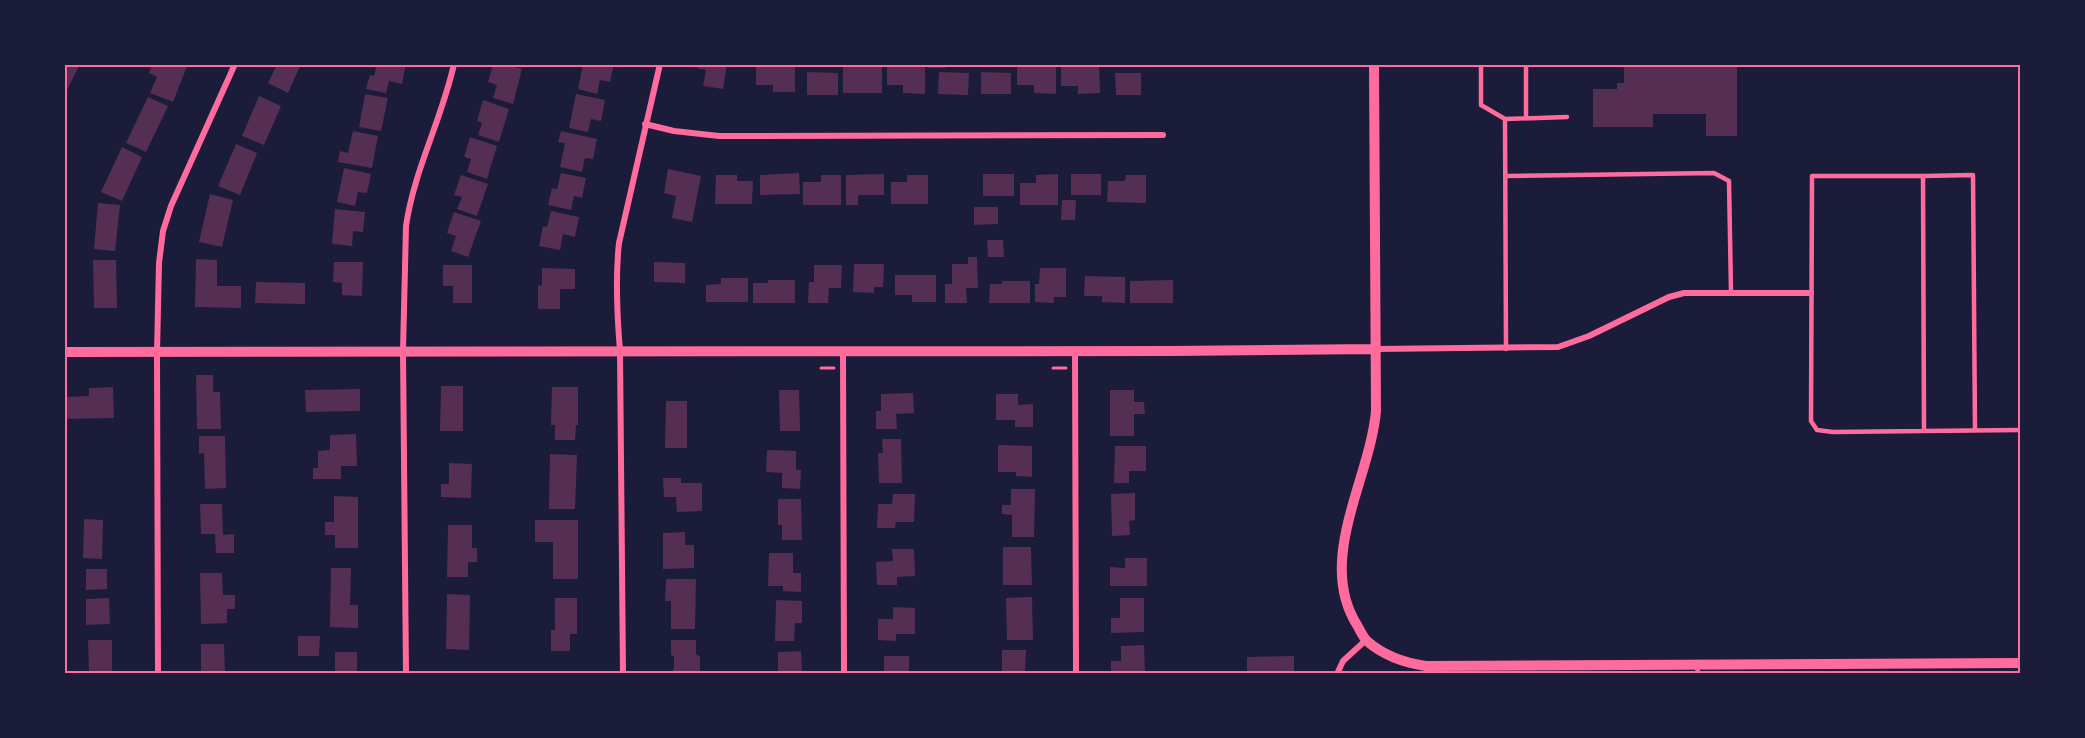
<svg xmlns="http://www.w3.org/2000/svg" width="2085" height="738" font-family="'Archivo Narrow',sans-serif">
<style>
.building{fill:#542f53}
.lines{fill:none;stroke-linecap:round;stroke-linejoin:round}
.path{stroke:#ff6b9d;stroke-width:3}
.service{stroke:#ff6b9d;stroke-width:4.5}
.minor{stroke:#ff6b9d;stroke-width:6}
.tertiary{stroke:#ff6b9d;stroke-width:10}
.neatline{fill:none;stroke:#ff6b9d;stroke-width:2}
</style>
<rect width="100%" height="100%" fill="#1b1b3a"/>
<!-- building -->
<path class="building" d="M64 64H80L66 92H64Z
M152 64 163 66 164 64H188L173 102 150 93 157 77 149 73Z
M277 64H301L288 93 268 83Z
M377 64H406L402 84 389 81 386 93 366 89 370 75 374 76Z
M493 64H504L522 69 513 104 493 98 497 85 488 82Z
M583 64H614L610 82 600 80 597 94 578 89Z
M698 64H727L723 89 703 86 706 70 697 68Z
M756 64H795V92H773V85H756Z
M887 64H925V94L903 93V85H887Z
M928 64H945V68H928Z
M1017 64H1056V94L1034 93V85H1017Z
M1061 64H1099L1100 93 1078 94V86H1061Z
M1624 64H1737V136H1706V114H1653V127H1593V89H1617V83H1624Z
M843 66H882V93H843Z
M807 72 838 73V95H807Z
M939 72 969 73 968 95 938 94Z
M981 72 1011 73V94H981Z
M1115 73H1141V95H1116Z
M365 94 388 98 381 131 359 127Z
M576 94 605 100 601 121 591 119 588 132 569 128Z
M259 96 281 106 264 145 242 136Z
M148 97 168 106 146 152 126 143Z
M483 100 509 109 499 142 478 135 482 123 477 121Z
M353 131 378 136 372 168 338 162 340 151 348 153Z
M561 131 597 139 593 159 585 158 582 172 560 167 565 143 558 142Z
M470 137 497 146 487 179 467 172 471 159 464 157Z
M236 144 257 153 240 195 218 186Z
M122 147 142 157 122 201 101 192Z
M344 168 371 174 367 193 358 192 355 206 337 202Z
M668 169 701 176 692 222 672 218 676 196 664 193Z
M561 173 586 178 582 198 574 196 571 210 548 205 552 188 557 189Z
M799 173 800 194 760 195V175Z
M884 174V195H858V205H846V175Z
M983 174H1014V196H983Z
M1058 174V205H1020V183H1036V175Z
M1071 174H1101V195H1071Z
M461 175 488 184 477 216 457 209 462 197 454 195Z
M716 175H737V181H753L752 204H715Z
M821 175H841V205H803V182H821Z
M907 175H928V204H891V182H907Z
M1126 175H1146V203L1107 202 1108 181H1125Z
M210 194 233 200 222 247 199 242Z
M1062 200H1076L1075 220H1061Z
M98 203 120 205 115 251 94 249Z
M974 207H998V224L974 225Z
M335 209 365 212 363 232 353 231 352 246 332 244Z
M551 211 579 217 575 237 563 234 560 250 539 246 543 226 547 227Z
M454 212 481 221 468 257 451 251 456 236 447 233Z
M987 240H1003L1004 257H988Z
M968 257H977L978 288H966L967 303H945V284H952V264H968Z
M196 259 217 260V286H241V308L195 307Z
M93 260H116L117 308H94Z
M334 262H363L362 296 342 295V283L333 282Z
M654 262 685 263V283L654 282Z
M854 264H884L883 287H874V293L853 292Z
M443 265H472V303H453V286H443Z
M814 265H842L841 288H829L828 303H808L809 282H814Z
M542 268 575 269V289H560V309H538V285L542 286Z
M1040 268H1066V297H1054V303L1035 302V284H1039Z
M895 275H936V302H912V295H895Z
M1085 276 1125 277V303L1102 302V296H1084Z
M721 278H748V302H706V285L721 284Z
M768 280H795V303H753V283H768Z
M1173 280V303H1130V281Z
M1002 281H1030V303H989L990 284H1002Z
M256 282 305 283V304L255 303Z
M196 375H213V392H220L221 429H197Z
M441 386H463V431H440Z
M113 387 114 418 64 419V397L89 396V388Z
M552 387H578V425H576L575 440H555V425H551Z
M360 389V411L306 412 305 390Z
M779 390H799L800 431H780Z
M1110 390H1134V402H1144L1145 414H1134V436H1110Z
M913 393 914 413 896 414 897 429H876V411H881V394Z
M996 394H1018V405L1033 404V427H1015V420H996Z
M666 401H687V448H665Z
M356 434 357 466H341V479H313V468H318V451L330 450V435Z
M199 436H225L226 488 205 489 204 453 199 454Z
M882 439H901L902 483H879L878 453H883Z
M998 445 1032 446V477L1016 476V472H998Z
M1115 446H1146V471H1129V483H1114Z
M767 450 796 451V470H801L800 489 782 488V473L766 472Z
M550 454 577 455 575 509H549Z
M449 463 472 464 471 498 441 497V484H449Z
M663 478H681V483H702V511L677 512 676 497H664Z
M1011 489H1035L1034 537H1012V515L1002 514V505H1011Z
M1135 493V520L1129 521 1130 535 1112 536 1111 494Z
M893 494H915L914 522H896L895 528H877L878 504H892Z
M334 496 358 497V548H335V535H325V522H334Z
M778 499H801L802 540H782V525H778Z
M200 504H222L223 535 234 534V553H216L215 534H201Z
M84 519 103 520 102 559 83 558Z
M535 520H578V579H553V542H535Z
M448 525H472V548H477V562H468V577H447Z
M685 532V545H694V568L663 569V533Z
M1003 547H1031L1032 585H1003Z
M892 549H914L915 576 897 577V585H877L876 562 893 561Z
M769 553H793V573H801V592L783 591V586H768Z
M1125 558H1147V586H1110V567L1125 568Z
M331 568H351L350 605H358V628L330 627Z
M86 569H107V589L86 590Z
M200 573H222L223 595H235V609H227V623L201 624Z
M666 579H696L695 629H671V601H665Z
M447 594 470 595 469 650 446 649Z
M1032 597 1033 640H1007L1006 598Z
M109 598 110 624 86 625V599Z
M555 598H577V634H570V651H551V630H555Z
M1120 598H1144V632L1111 633V618H1120Z
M776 600 802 601V623H795L794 641H775Z
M893 607 915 608V634H896V641L878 640V619H893Z
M298 636H320L319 656H298Z
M88 640H112V674H89Z
M671 640H696V654L700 657V674H671L674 668V656L671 655Z
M201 644H224L225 674H201Z
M1144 645 1145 674H1111V661H1121V646Z
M1002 650H1026L1025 671H1035V674H1002Z
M801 651 802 674H778V652Z
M335 652H357V674H335Z
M884 656H909V674H884Z
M1294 656V674H1247V657Z"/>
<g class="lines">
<!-- path -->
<path class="path" d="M821 368H834
M1053 368H1066"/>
<!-- service -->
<path class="service" d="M1481 64V105L1505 119
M1526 64V117
M1505 176 1714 173 1729 181 1731 292
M1812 176H1923L1924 431 1833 432 1817 430 1811 421Z
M1923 176 1973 175 1975 430
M1506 349 1505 119 1567 117
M1924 431 2020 430
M1697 664 1698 674"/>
<!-- minor -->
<path class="minor" d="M645 124 674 131 719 136 1163 135
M1376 349 1558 347 1589 336 1669 297 1684 293H1811
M843 351 844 674
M1075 351 1076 674
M158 674 157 352 159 263 163 231 171 206 235 64
M406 674 403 351 406 226C414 170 442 119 454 64
M623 674 620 351C617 315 615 279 619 243L660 64
M1337 674 1343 661 1366 640"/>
<!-- tertiary -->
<path class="tertiary" d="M1374 64 1376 411C1370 479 1316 560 1357 625 1360 630 1363 637 1367 641 1383 655 1405 663 1426 666L2020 663
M64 352 1171 351 1376 349"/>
</g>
<!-- border -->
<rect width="2085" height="738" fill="none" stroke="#1b1b3a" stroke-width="132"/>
<rect x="66" y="66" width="1953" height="606" class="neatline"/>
</svg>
